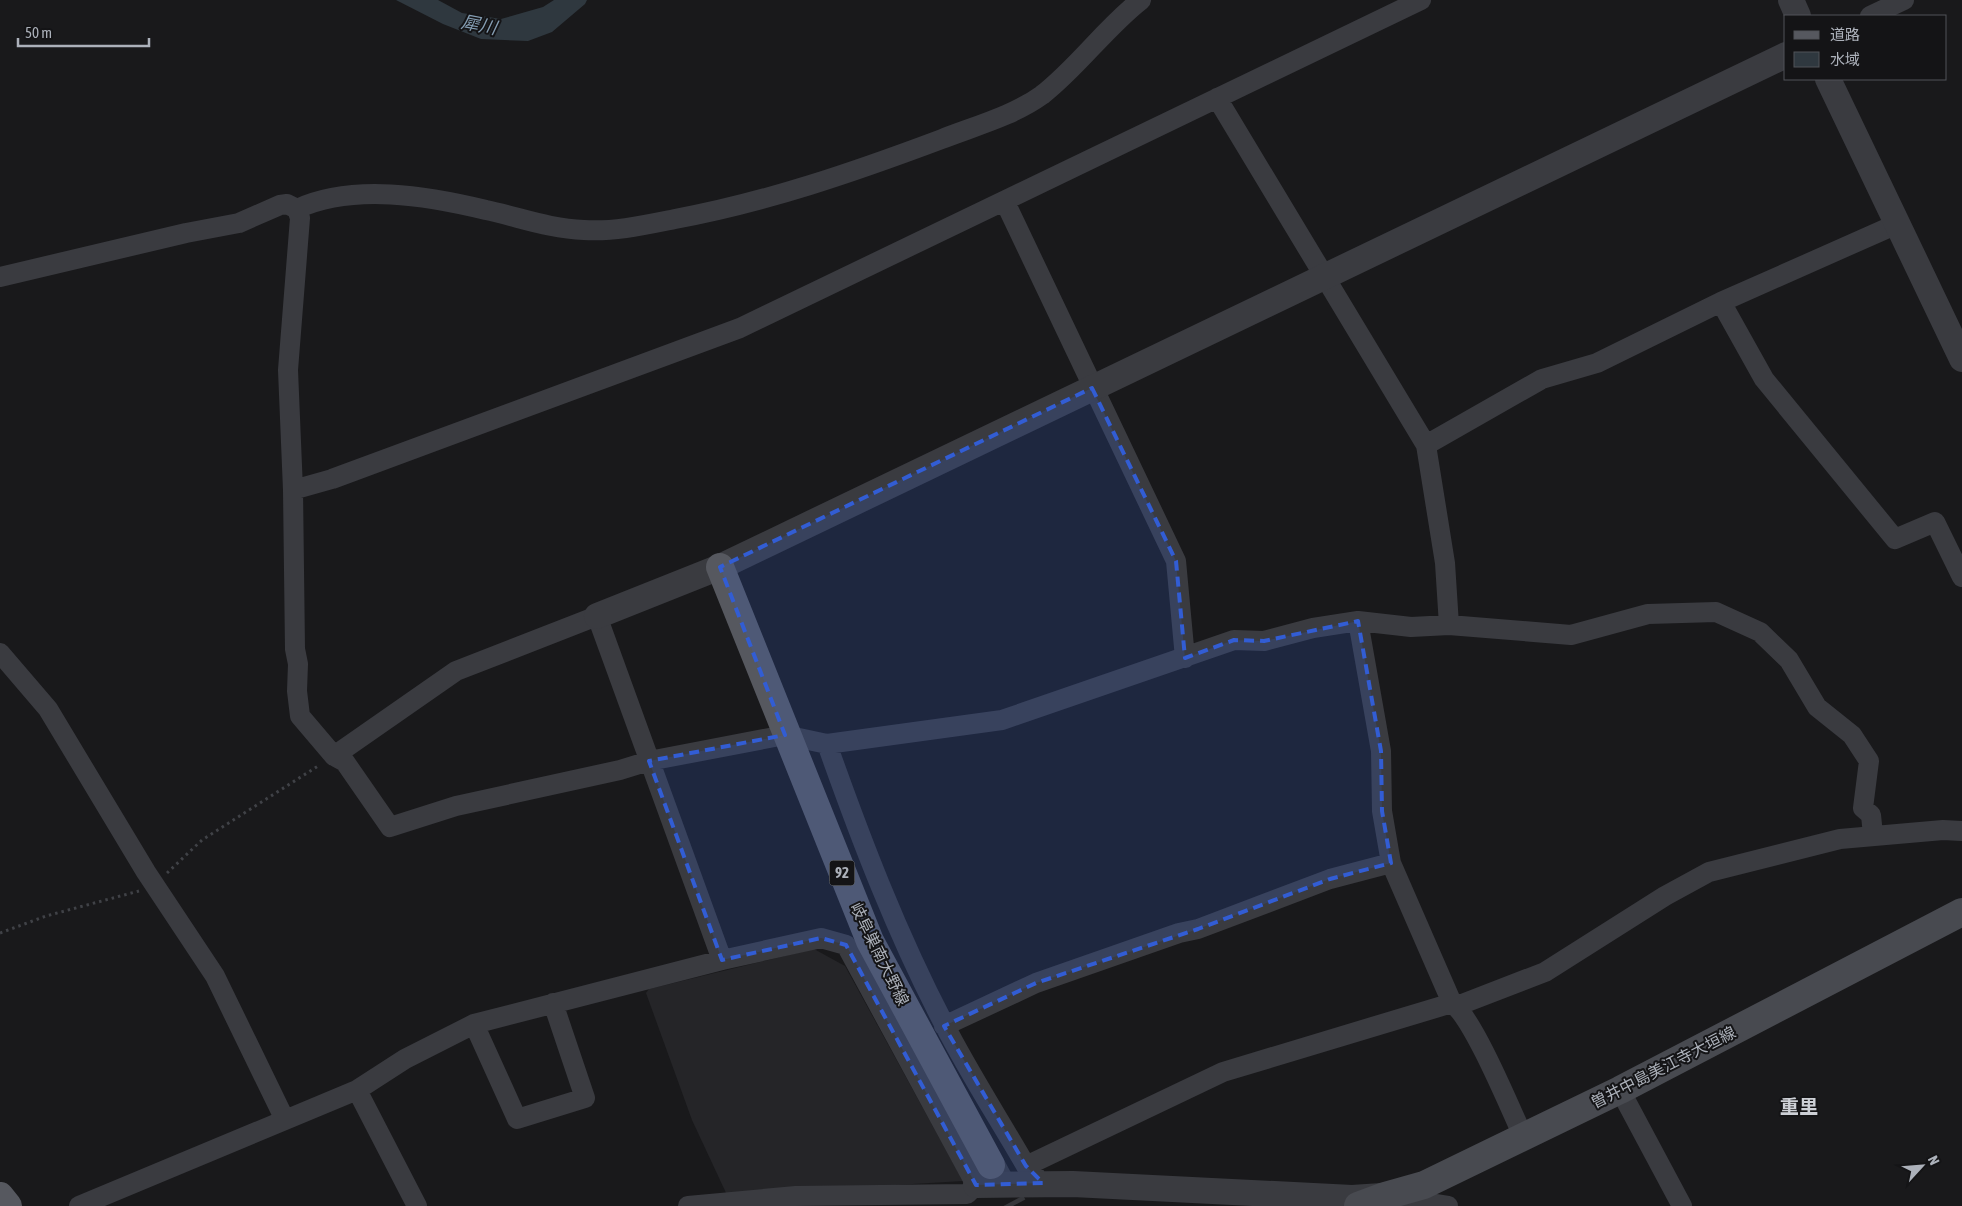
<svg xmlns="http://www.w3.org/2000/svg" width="1962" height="1206" font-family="'Asap Condensed','Noto Sans JP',sans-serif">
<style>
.built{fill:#252528}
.water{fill:#2f383f}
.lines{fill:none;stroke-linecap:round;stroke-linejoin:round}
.primary-tunnel{stroke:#36373b;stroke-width:28;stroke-dasharray:28 14;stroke-linecap:butt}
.path{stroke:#404247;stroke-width:3;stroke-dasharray:2.5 4;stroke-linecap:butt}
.minor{stroke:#3a3b40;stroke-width:20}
.tertiary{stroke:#3a3b40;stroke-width:26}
.secondary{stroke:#484a50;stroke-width:28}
.primary{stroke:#56585f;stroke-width:28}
.marked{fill:#325dd4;fill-opacity:0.2;stroke:#325dd4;stroke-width:4;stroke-dasharray:10 6;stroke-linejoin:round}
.labels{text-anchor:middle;stroke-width:4;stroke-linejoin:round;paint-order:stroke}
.shield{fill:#141416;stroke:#7e8289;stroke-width:1}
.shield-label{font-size:15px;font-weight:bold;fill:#acb1ba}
.street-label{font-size:16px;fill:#acb1ba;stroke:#141416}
.water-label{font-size:18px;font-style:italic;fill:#859eb3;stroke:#141416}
.quarter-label{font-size:19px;font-weight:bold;fill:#cdd0d6;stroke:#141416}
</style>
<rect width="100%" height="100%" fill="#19191b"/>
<!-- built -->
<path class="built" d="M814 949 845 966 963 1181 727 1195 692 1120 646 993 649 989Z"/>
<!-- water -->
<path class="water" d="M396 0H438L462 13 501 19 543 7 554 0H587L585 4 552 32 528 41 481 39 443 24Z"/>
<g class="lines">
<!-- primary-tunnel -->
<path class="primary-tunnel" d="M991 1165 1013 1206"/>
<!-- path -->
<path class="path" d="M167 873 202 840 318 766
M0 933 46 916 139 891"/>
<!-- minor -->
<path class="minor" d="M1870 16 1904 0
M1217 98 1426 445 1445 563 1449 625
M1005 202 1176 561 1185 658
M297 209C353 183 428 196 486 210 519 217 550 229 584 230 614 232 645 225 675 219 767 202 854 172 942 139 975 126 1013 116 1042 95 1078 67 1105 28 1141 0
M0 277 186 233 239 223 280 205 287 204 297 209 300 218 288 370 293 490 295 649 298 664 297 691 300 716 334 756 345 762 390 827 456 806 620 770 649 761 785 735 827 744 1002 720 1234 640 1264 641 1313 628 1358 621 1411 627 1449 625 1571 635 1648 614 1716 612 1760 632 1789 660 1817 707 1852 735 1869 761 1863 808 1871 815 1873 835
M1721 302 1764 379 1895 539 1935 522 1962 577
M1426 445 1542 379 1597 363 1721 302 1897 224
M293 490 332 479 740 328 1421 0
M1358 621 1381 751 1382 811 1391 863 1452 1003C1473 1018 1510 1108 1523 1136
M0 653 48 709 146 872 215 976 285 1120
M827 744C861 840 897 934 944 1024 969 1073 999 1119 1026 1166L1035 1175
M334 756 456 671 597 616 722 960
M474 1024 517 1119 585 1098 553 1003
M944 1026 1036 983 1179 933 1198 929 1330 879 1391 863
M357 1090 417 1206
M1620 1090 1682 1206
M1026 1166 1223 1072 1452 1003 1462 1004 1545 972 1665 896 1709 872 1840 839 1943 830 1962 831
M1391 1197 1448 1206
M79 1206 357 1090 405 1059 474 1024 722 960 821 938 846 945 976 1185 967 1194 796 1196 688 1206"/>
<!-- tertiary -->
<path class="tertiary" d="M1791 0 1798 16
M1828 79 1962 359
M597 616 720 567 1786 55
M976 1185 1073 1184 1352 1198 1382 1196"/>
<!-- secondary -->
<path class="secondary" d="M1358 1206 1385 1196 1424 1185 1620 1090 1962 912"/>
<!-- primary -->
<path class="primary" d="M720 567 870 941 991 1165
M0 1196 8 1206"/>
</g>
<!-- marked area -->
<path class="marked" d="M1092 388 1176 561 1185 658 1234 640 1264 641 1358 621 1381 751 1382 811 1391 863 1330 879 1198 929 1036 983 944 1026 1026 1166 1043 1183 976 1185 846 945 821 938 722 960 649 761 785 735 720 567Z"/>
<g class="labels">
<!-- shield labels -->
<rect class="shield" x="829.5" y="860.5" width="25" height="25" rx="4"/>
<g class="shield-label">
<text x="842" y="878">92</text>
</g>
<!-- street labels -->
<g class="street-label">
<text transform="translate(880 954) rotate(64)" y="6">岐阜巣南大野線</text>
<text transform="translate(1663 1067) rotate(-27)" y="6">曽井中島美江寺大垣線</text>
</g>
<!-- water labels -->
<g class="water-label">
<text transform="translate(479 25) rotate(11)" y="6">犀川</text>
</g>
<!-- quarter labels -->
<g class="quarter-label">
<text x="1799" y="1113">重里</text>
</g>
</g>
<!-- legend -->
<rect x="1784" y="15" width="162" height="65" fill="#141416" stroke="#515358"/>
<rect x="1794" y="31" width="25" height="8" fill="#56585f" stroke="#515358"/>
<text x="1830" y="40" font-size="15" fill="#acb1ba">道路</text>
<rect x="1794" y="52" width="25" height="15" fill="#2f383f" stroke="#515358"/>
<text x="1830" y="65" font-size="15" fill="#acb1ba">水域</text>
<!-- north arrow -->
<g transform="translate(1922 1166) rotate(64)" stroke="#141416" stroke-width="4" paint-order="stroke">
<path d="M0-4L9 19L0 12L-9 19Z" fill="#acb1ba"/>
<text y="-8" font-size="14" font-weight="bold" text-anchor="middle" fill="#acb1ba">N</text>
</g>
<!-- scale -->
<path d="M18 38v8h131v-8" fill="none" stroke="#acb1ba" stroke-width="2.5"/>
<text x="25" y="38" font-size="15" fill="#acb1ba" stroke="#141416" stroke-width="4" paint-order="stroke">50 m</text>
</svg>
